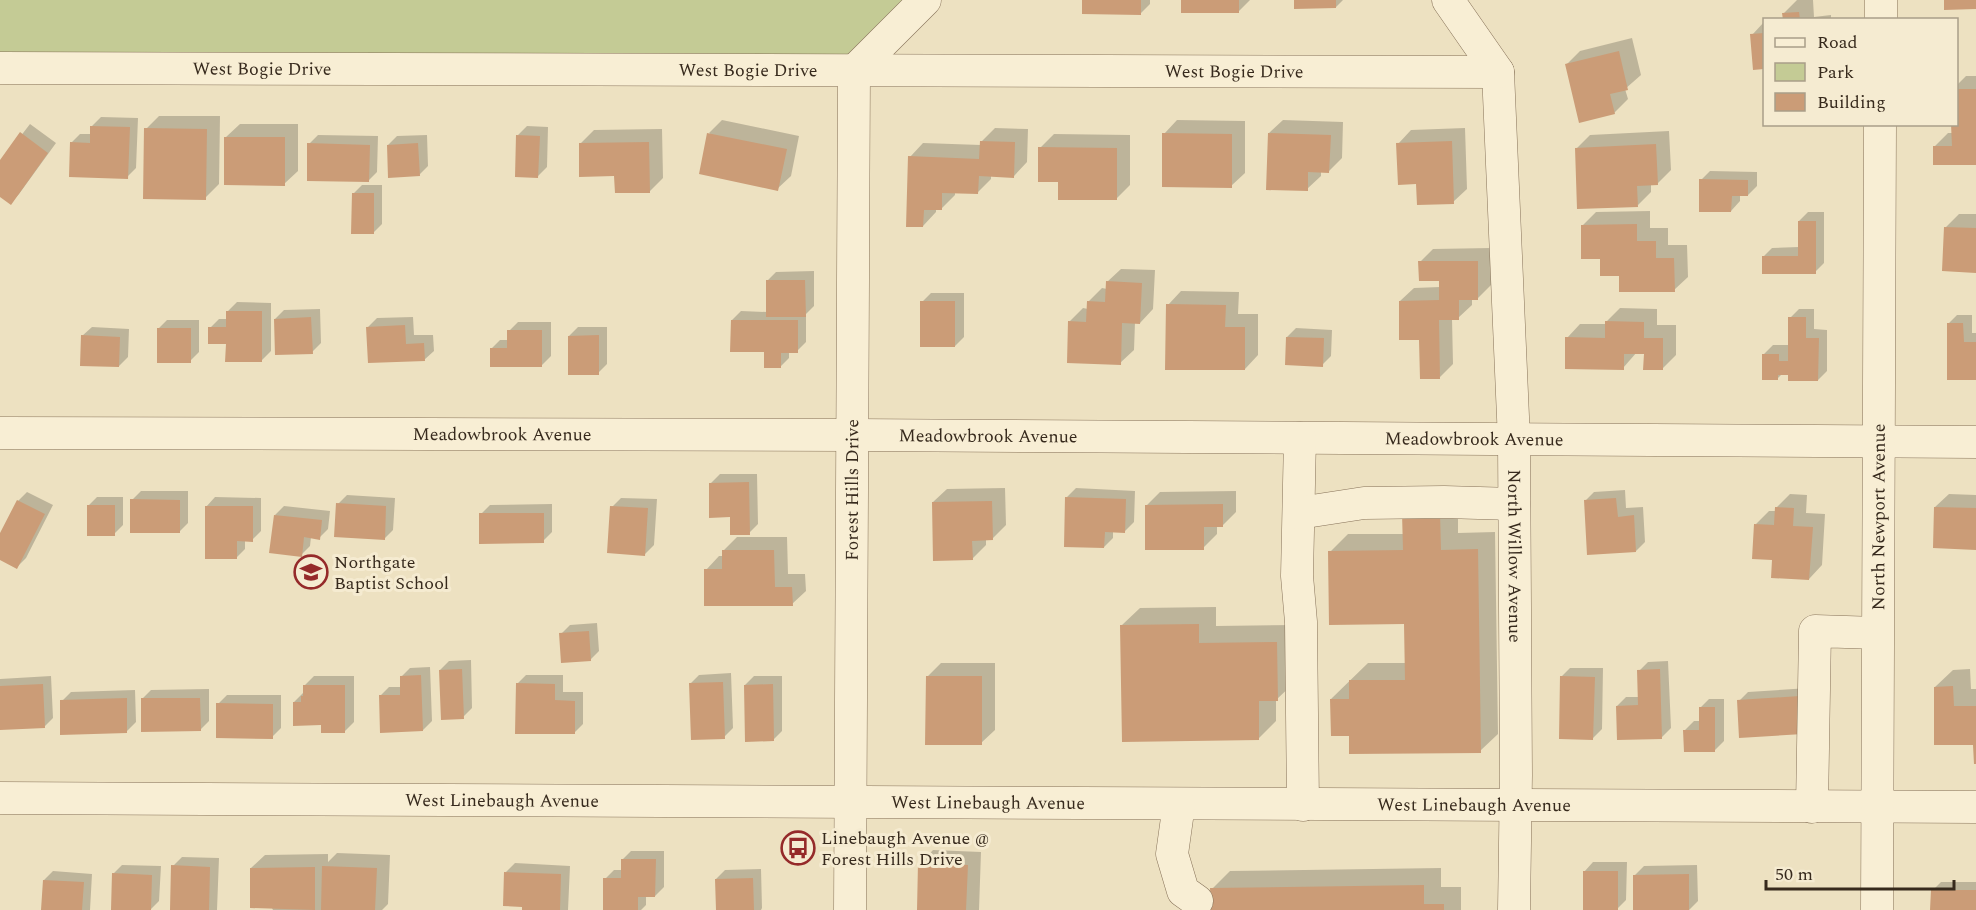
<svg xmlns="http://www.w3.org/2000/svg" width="1976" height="910" font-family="Spectral,serif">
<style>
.green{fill:#c4cb95}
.shadow{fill:#0003}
.building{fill:#cb9c77}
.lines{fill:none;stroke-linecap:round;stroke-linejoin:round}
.minor-casing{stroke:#877259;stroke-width:33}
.minor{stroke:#f8eed4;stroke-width:32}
.labels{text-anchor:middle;stroke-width:6;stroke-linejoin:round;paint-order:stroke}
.street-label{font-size:18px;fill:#372a1d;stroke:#f5ebd1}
.poi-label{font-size:18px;fill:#372a1d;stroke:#f5ebd1;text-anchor:start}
</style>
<rect width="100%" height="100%" fill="#ede1c1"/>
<!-- green -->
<path class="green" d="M0 0H907L854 55 0 59Z"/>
<!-- shadow -->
<path class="shadow" d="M1084 0H1150V4L1141 13Z
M1182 0H1250L1239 11Z
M1296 0H1343L1336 7Z
M1797 0H1813L1814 17 1831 15V20H1784V13Z
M1764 22V68L1755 69 1752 35Z
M1632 38 1641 75 1625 89 1628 99 1614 113 1567 64 1580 51Z
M1966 76H1976V163L1934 147 1948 133H1953L1956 124V86Z
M159 116H220L219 184 205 198 146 129Z
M101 117 138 118 136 168 127 177 71 143 80 134H92V126Z
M722 120 799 136 791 176 777 189 709 133Z
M1177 120 1245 121V173L1231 186 1164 134Z
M1283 120 1343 122 1342 158 1329 171H1321V176L1307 189 1269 133Z
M30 124 56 143 19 194 10 203 0 195V163Z
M240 124H298V171L284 184 226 137Z
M527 126 548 127 547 167 538 176 518 135Z
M995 128 1028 129 1027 162 1014 176 991 175V179L977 193 955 192V195L941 209H936V212L923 226 910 157 923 143 981 145V142Z
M1465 128 1467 189 1453 202 1418 183 1398 144 1411 130Z
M662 129 663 178 649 192 616 175 580 144 594 130Z
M1669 131 1671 170 1657 184H1651V192L1638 205 1577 148 1590 135Z
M1054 134 1130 135V185L1116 199 1059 181 1040 148Z
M318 135 378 136 377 172 368 181 309 144Z
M427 135 428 166 419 175 388 145 397 136Z
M1710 171 1757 172V186L1748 195 1740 194V201L1731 211 1701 180Z
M362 185H382V224L373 233 353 194Z
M1650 211V228H1668V245H1687L1688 277 1674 290 1620 274 1601 257 1583 225 1596 212Z
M1808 212H1824V263L1815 272 1763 257 1772 248 1799 247V221Z
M1959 214H1976V271L1946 227Z
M1491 248V285L1478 298H1472V305L1458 318H1452L1453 364 1440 377 1400 301 1414 288 1440 287V279L1420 262 1433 249Z
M1121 269 1155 270 1153 309 1140 323 1135 322 1134 350 1120 363 1069 322 1083 308 1088 309V302L1102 288 1107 289V282Z
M814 271V306L806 314V342L797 351H789V358L780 367 766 351 732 320 741 311 767 312V281L776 272Z
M1181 291 1239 292 1238 314H1258V355L1245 369 1168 305Z
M931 293H964V337L955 346 922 302Z
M237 302 271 303V351L262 360 210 328 219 319H228V311Z
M1620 308 1657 309V325H1676V355L1663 368 1645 352H1637L1623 368 1567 338 1580 324H1606V322Z
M320 309 321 343 312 352 275 319 284 310Z
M1799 309H1814V329L1827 330V371L1818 380 1789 374H1782L1778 378 1764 354 1773 345H1790V318Z
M1957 315H1972V333H1976V378L1948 324Z
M413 317 414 335H433L434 351 424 360 368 327 377 318Z
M167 320H199V352L190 361 158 329Z
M518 322H551V356L542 365 491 349 500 340H509V331Z
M92 327 129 329 128 357 119 366 82 336Z
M578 327H607V364L598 373 569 336Z
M1296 328 1332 330 1331 356 1322 365 1287 337Z
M720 474H757L758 524 749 533 731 516 711 483Z
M1005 488 1006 525 992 539H986V545L972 559 933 502 947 489Z
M1076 488 1135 491 1134 522 1125 531 1113 530V538L1104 547 1067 497Z
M1625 490 1626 508 1643 507 1645 542 1636 551 1585 501 1594 492Z
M141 491H188V523L179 532 132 500Z
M1236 491V512L1223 525H1217V534L1203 548 1146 506 1160 492Z
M27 492 53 505 26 558 17 567 0 558V536L18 501Z
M1790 494 1807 495 1806 513 1825 514 1822 565 1809 579 1773 559 1756 524 1769 511H1776V508Z
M1949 494 1976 495V548L1935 507Z
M347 495 395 498 393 530 384 539 338 504Z
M1458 496V533L1495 532 1498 734 1480 751 1350 734 1331 699 1368 663H1406L1405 622 1330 552 1348 534H1404Z
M97 497H123V525L114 534 88 506Z
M215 497 261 498V531L252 540H245V549L236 558 206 507Z
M621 498 657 499 654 545 645 554 612 507Z
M552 504V532L543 541 481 514 490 505Z
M284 506 330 511 328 529 319 538 311 537 310 546 301 555 275 515Z
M737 537H787L788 574H805L806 591 792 604 706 570 719 556H723V551Z
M1216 607V626L1295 625V682L1276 700V721L1258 739 1122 625 1140 608Z
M597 623 599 651 590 660 561 634 570 625Z
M471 660 472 708 463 717 440 670 449 661Z
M1668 661 1671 728 1662 737 1617 706 1626 697H1639V671L1648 662Z
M941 663H995V730L981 743 927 677Z
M430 667 432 721 423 730 380 696 389 687H402L401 677 410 668Z
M1570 668H1603L1602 729 1593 738 1561 677Z
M1970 669 1971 689H1976V763L1975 743 1935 687 1953 670Z
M731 673 733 728 724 737 690 684 699 675Z
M526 675H563V692H583V724L574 733 517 684Z
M51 676 53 718 44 727 0 728V679Z
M314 676H354V722L345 731 323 724 294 702 303 693 305 685Z
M754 676H782V731L773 740 745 685Z
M1809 688 1811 724 1739 701 1748 692Z
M209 689V721L200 730 142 699 151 690Z
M135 690 136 722 127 731 62 701 71 692Z
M227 695H281V728L272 737 218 704Z
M1709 699H1724V741L1715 750 1685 730 1694 721H1700V708Z
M933 850 981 852 979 910H918L920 864Z
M631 851H664V887L655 896H646V905L641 910H604L605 879 614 870H622V860Z
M337 853 390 855 388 904 382 910H273L251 868 265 855 328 854V862Z
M182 857 219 858 217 910H171L173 866Z
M1593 862H1627L1626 900 1617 909 1584 910V872Z
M515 863 570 866 568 910H523V906L506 872Z
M122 865 161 866 159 901 150 910 113 874Z
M1697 865 1698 901 1689 910H1635V875L1644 866Z
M1441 868V887H1461V910H1212V889L1230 871Z
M761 869 762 908 761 910H717L716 879 725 870Z
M53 871 92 874 90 910H42L44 880Z
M1941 882H1976V910H1932V891Z"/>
<!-- building -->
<path class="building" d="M1082 0H1141V15L1082 14Z
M1181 0H1239V13H1181Z
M1294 0H1336V8L1294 9Z
M1944 0H1976V9L1944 10Z
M1799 12 1800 20H1783L1782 13Z
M1764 33V69L1753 70 1750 34Z
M1619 51 1628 90 1610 94 1615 114 1579 123 1565 64Z
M1956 89H1976V165H1933V146H1952L1951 124H1956Z
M90 126 130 127 128 179 69 177 70 142 90 143Z
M144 128 207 129 206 200 143 199Z
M20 132 48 153 11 205 0 197V160Z
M707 133 787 149 778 191 699 174Z
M1162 133 1232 134V188L1162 187Z
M1268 133 1331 135 1329 173 1308 172V191L1266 190Z
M516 135 540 136 538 178 515 177Z
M224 137H285V186L224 185Z
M980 141 1015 142 1014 178 979 176 978 194 942 193V210H924L923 227H906L908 156 979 159Z
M1452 141 1454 204 1417 205 1416 184 1398 185 1396 143Z
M649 142 650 193H615L614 176 579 177V143Z
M307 143 370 145 369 182 307 181Z
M418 143 420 176 388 178 387 145Z
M1656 144 1658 185 1637 186 1638 207 1577 209 1575 148Z
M1038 147 1117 148V200H1058V182H1038Z
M1699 179 1748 180V196H1732L1731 212H1699Z
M352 193H374V234H351Z
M1798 221H1816V274H1762V256H1798Z
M1637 224V241H1656V258H1674L1675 292H1619V276H1600V259H1581V225Z
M1944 227 1976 228V273L1942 271Z
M1418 261H1478V300H1459V320H1439L1440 379H1420L1419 340H1399V301L1439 300V281H1419Z
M766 280H805L806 317H766Z
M1106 281 1142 283 1140 324 1122 323 1121 365 1067 363 1068 321 1086 322 1087 301 1105 302Z
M920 301H955V347H920Z
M1166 304 1226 305 1225 327H1245V370H1165Z
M226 311H262V362H225L226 344H208V327H226Z
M311 317 313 354 275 355 274 319Z
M1788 317H1806V338H1819L1818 381H1788V375H1778V380H1762V354H1779V361H1788Z
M731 320H798V353H781V368H764V352H730Z
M1605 321 1644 322V338H1663V370H1643L1644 354H1624V370L1565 369V337L1605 338Z
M1947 323H1963L1964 342H1976V380H1947Z
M405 325 406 344 424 343 425 361 368 363 366 327Z
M157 328H191V363H157Z
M507 330H542V367H490V348H507Z
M81 335 120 337 119 367 80 366Z
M599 335V375H568V336Z
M1286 337 1324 338 1323 367 1285 365Z
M749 482 750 535H730V517L709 518V483Z
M1065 497 1126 499 1125 533 1105 532 1104 548 1064 547Z
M1616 498 1618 517 1634 515 1636 552 1587 555 1584 500Z
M130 499 180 500V533H130Z
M17 500 45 514 17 569 0 560V533Z
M992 501 993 540 972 541 973 560 933 561 932 502Z
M336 503 386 506 385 540 334 537Z
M1223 504V527H1204V550H1145V505Z
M87 505H115V536H87Z
M205 506H253V542L237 541V559H205Z
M610 506 648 508 645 556 607 553Z
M1775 507 1794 508 1793 526 1813 527 1809 580 1771 578 1772 560 1752 559 1754 524 1774 525Z
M1934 507 1976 508V550L1933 548Z
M479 513H544V543L479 544Z
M1402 513H1440L1441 550 1478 549 1481 753 1349 754V736H1331L1330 699H1349V680H1405L1404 624 1329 625 1328 551 1403 550Z
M274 515 322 520 320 540 304 537 302 557 269 553Z
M722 550H774L775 587H792L793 606H704V569H722Z
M1199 624V643L1277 642 1278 701H1259V740L1122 742 1120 625Z
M589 631 591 661 561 663 559 633Z
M462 669 464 719 441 720 439 670Z
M1660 669 1662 739 1617 740 1616 706 1638 705 1637 670Z
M421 675 423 731 380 733 379 695H400V676Z
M926 676H982V745H925Z
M1560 676 1595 677 1593 740 1559 739Z
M723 682 725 739 691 740 689 683Z
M516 683 555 684V700L575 701V734H515Z
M43 684 45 728 0 730V686Z
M773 684 774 741 745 742 744 685Z
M303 685H345V733H321V725L293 726V702H301V696H303Z
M1953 686 1954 706H1976V764H1974L1973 745H1934V687Z
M1800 696 1803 734 1739 738 1737 700Z
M127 698V733L60 735V700Z
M141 698H200L201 731 141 732Z
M216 703 273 704V739L216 738Z
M1699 707H1715V752H1684L1683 730H1699Z
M621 859H656L655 897H638V910H603V878H621Z
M918 863 968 865 966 910H917Z
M171 865 210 867 209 910H170Z
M322 866 377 868 375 910H321Z
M315 867V910L250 908V868Z
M1583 871H1618V910H1583Z
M504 872 561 874 560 910H522V907L503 906Z
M112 873 152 875 151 910H111Z
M1689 874V910H1633V875Z
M753 878 754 910H716L715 879Z
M43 880 84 882 82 910H41Z
M1424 885V904H1444V910H1211L1210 888Z
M1931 890H1976V910H1930Z"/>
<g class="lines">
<!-- minor casing -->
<g class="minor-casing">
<g id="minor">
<path id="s1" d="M1448 0 1498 72 1514 440 1516 775 1514 910"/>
<path d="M1881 20V0"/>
<path id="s2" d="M0 68 1498 72"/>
<path id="s3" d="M0 433 851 435 1976 442"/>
<path d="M1300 438 1297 576 1301 622 1303 805"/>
<path d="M1299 513 1364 503 1444 502 1514 504"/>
<path id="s4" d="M0 798 1976 807"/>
<path d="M1179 804 1172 854 1183 891 1197 901"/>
<path d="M1812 807 1815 631 1877 633"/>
<path id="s5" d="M850 910 854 71 925 0"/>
<path id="s6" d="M1877 910 1880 124"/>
</g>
</g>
<!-- minor -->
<use href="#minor" class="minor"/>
</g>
<!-- icons -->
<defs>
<g id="school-ring" transform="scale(1.725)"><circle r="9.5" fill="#f5ebd1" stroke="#952a2a" stroke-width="1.5"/><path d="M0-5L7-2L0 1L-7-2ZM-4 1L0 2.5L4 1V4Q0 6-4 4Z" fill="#952a2a"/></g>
<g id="bus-ring" transform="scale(1.725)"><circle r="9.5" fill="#f5ebd1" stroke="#952a2a" stroke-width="1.5"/><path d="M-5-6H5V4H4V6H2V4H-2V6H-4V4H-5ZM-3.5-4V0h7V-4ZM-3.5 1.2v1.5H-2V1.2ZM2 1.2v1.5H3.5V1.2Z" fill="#952a2a"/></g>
</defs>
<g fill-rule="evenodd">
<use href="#school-ring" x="311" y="572"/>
<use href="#bus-ring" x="798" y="848"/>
</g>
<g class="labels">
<!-- street labels -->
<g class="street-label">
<text dy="6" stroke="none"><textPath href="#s2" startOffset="262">West Bogie Drive</textPath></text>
<text dy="6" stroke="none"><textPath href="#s2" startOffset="748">West Bogie Drive</textPath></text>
<text dy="6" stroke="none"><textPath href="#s2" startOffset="1234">West Bogie Drive</textPath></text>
<text dy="6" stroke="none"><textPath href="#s3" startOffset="502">Meadowbrook Avenue</textPath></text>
<text dy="6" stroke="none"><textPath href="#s3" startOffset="988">Meadowbrook Avenue</textPath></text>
<text dy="6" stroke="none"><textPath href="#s3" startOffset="1474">Meadowbrook Avenue</textPath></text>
<text dy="6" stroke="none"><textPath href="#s5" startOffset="420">Forest Hills Drive</textPath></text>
<text dy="6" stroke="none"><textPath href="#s6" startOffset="393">North Newport Avenue</textPath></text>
<text dy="6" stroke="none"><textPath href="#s1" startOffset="572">North Willow Avenue</textPath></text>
<text dy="6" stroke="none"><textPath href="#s4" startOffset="502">West Linebaugh Avenue</textPath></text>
<text dy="6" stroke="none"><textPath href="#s4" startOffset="988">West Linebaugh Avenue</textPath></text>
<text dy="6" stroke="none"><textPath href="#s4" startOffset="1474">West Linebaugh Avenue</textPath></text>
</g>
<!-- poi labels -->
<g class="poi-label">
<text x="334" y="568">Northgate<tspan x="334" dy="21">Baptist School</tspan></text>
<text x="821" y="844">Linebaugh Avenue @<tspan x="821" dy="21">Forest Hills Drive</tspan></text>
</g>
</g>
<!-- legend -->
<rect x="1763" y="18" width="195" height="108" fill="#f5ebd1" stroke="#a99e89" stroke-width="1.5"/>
<rect x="1775" y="38" width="30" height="9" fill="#f8eed4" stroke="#a99e89" stroke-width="1.5"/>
<text x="1817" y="48" font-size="18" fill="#372a1d">Road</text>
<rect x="1775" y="63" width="30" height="18" fill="#c4cb95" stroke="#a99e89" stroke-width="1.5"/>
<text x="1817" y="78" font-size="18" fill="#372a1d">Park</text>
<rect x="1775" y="93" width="30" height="18" fill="#cb9c77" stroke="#a99e89" stroke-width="1.5"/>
<text x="1817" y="108" font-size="18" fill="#372a1d">Building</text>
<!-- scale -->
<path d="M1766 880v9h188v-9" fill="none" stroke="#372a1d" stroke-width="3"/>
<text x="1775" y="880" font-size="18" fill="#372a1d" stroke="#f5ebd1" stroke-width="4.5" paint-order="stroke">50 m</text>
</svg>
